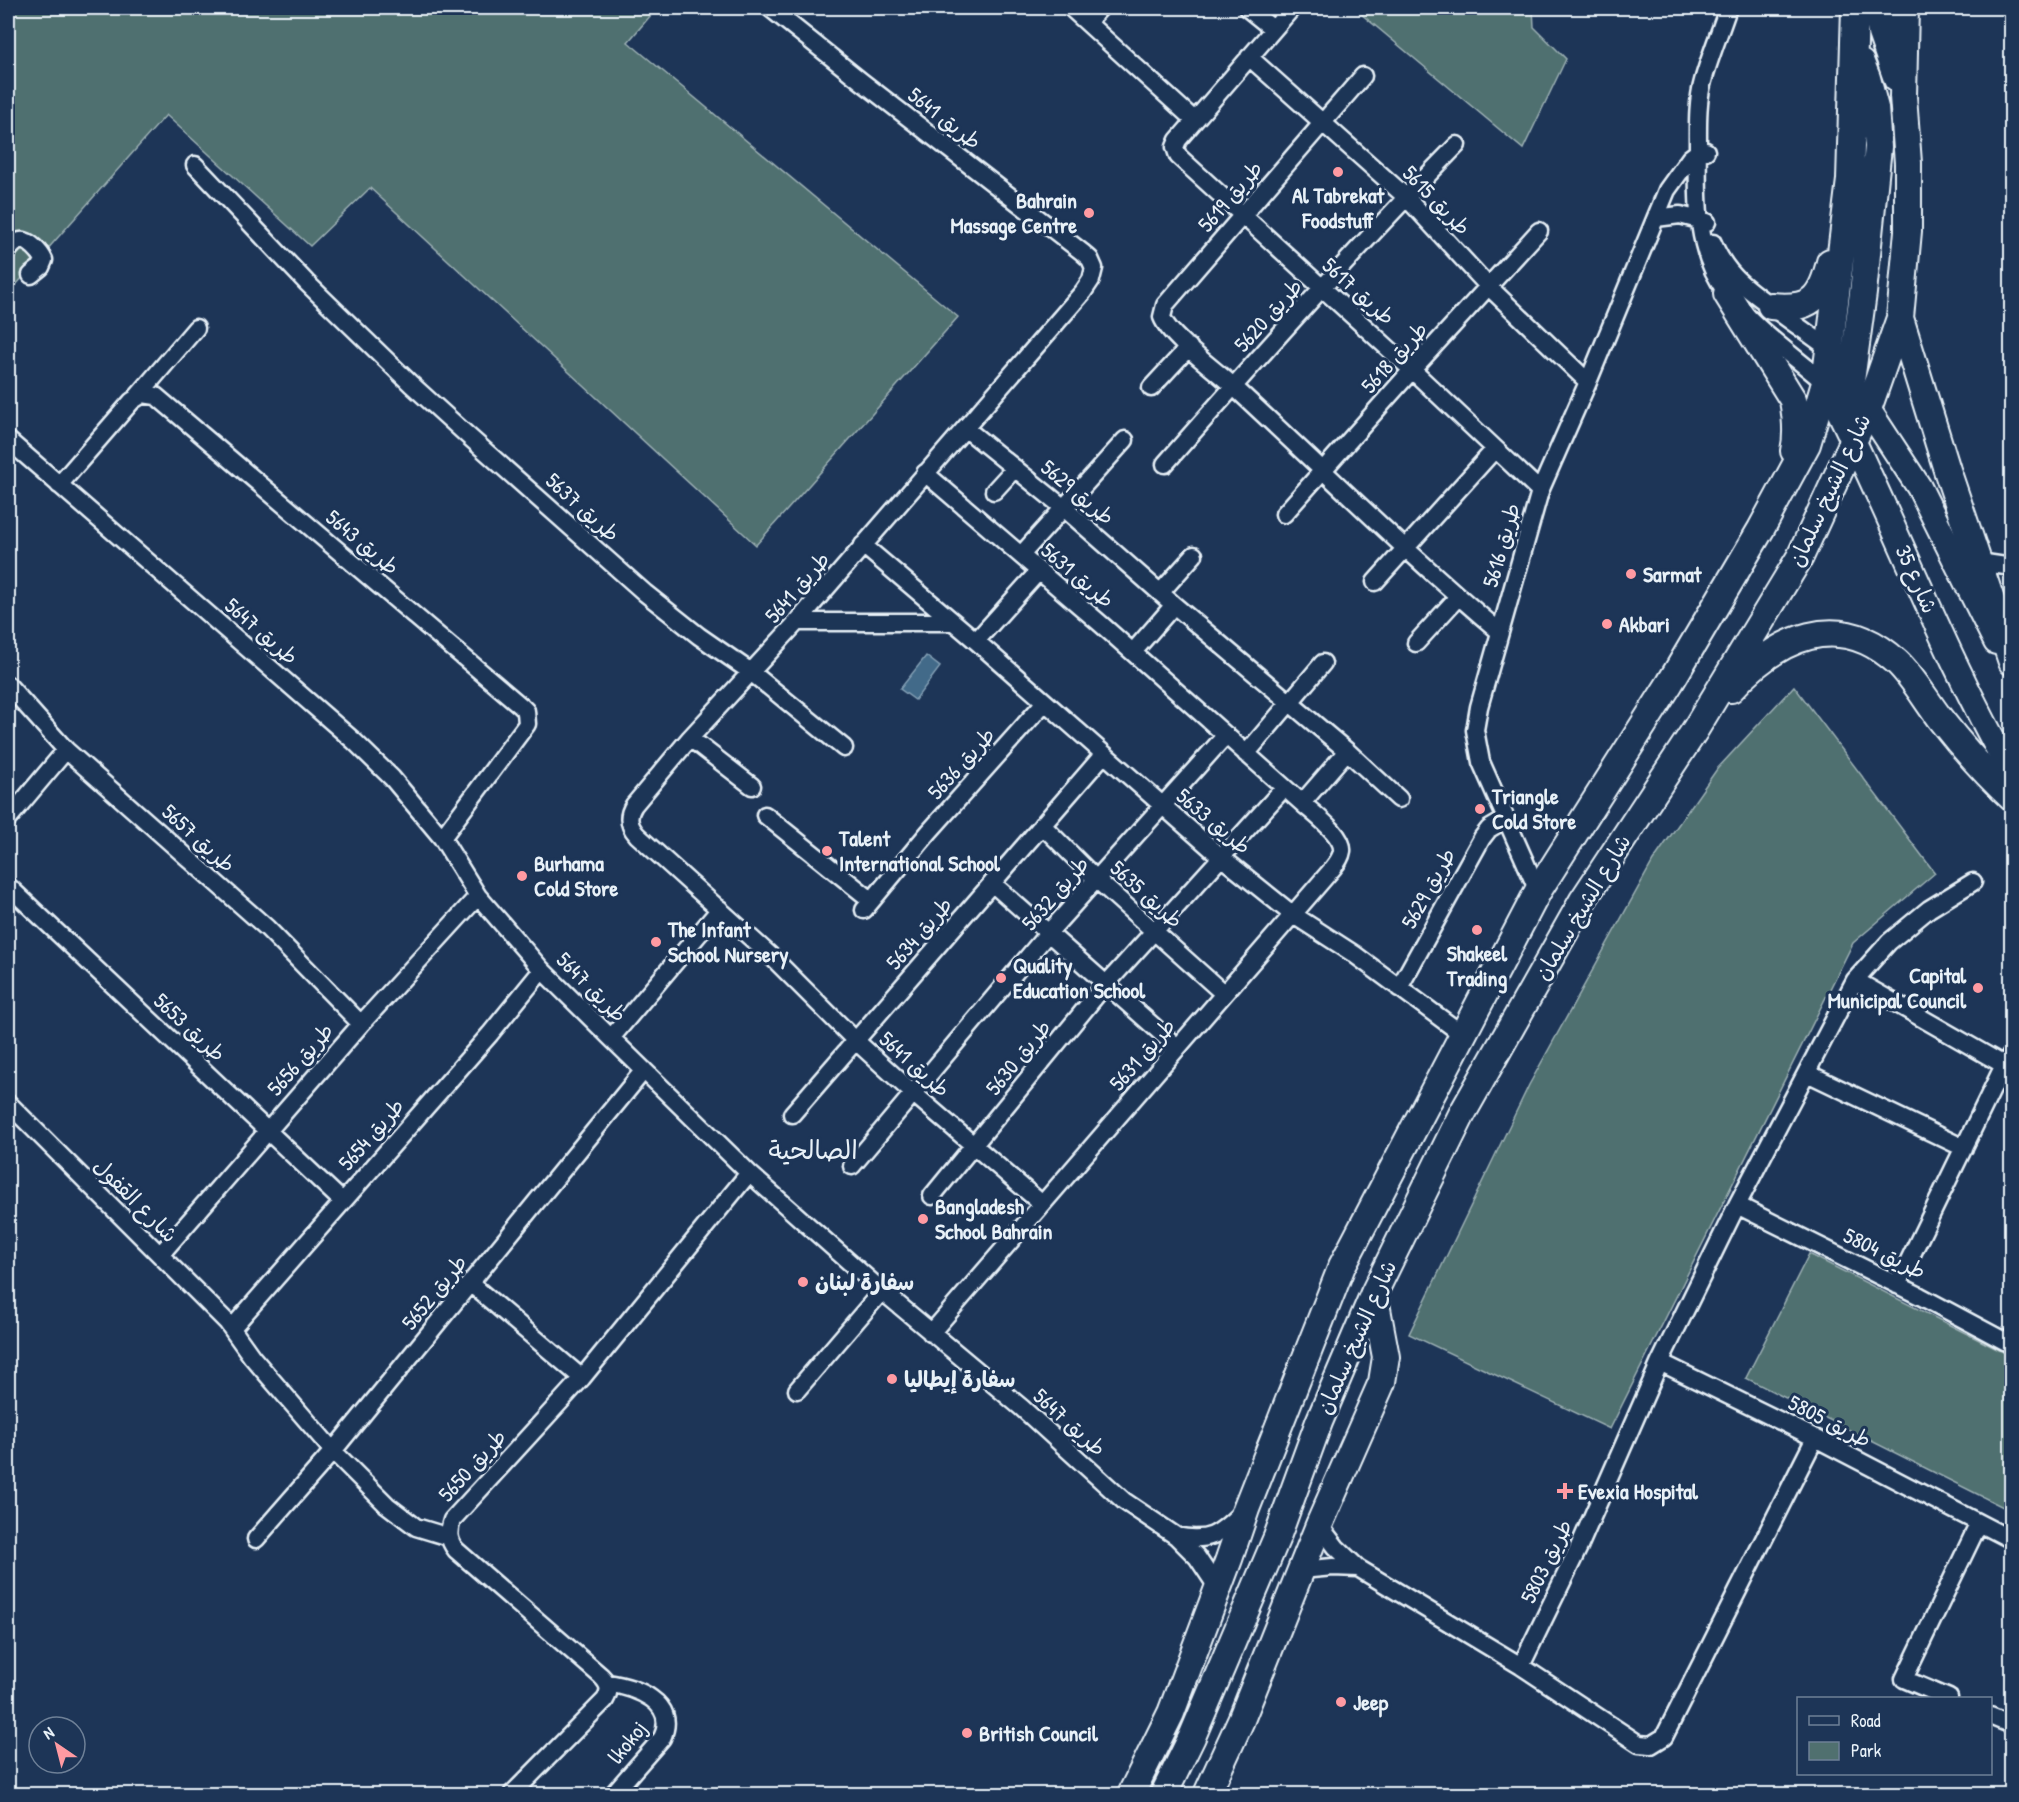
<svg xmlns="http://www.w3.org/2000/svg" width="2019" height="1802" font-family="'Patrick Hand','Playpen Sans Arabic',sans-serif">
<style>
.green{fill:#50706f;stroke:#9cb0b4;stroke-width:1.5}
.water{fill:#426a89;stroke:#84a0b5;stroke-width:1.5}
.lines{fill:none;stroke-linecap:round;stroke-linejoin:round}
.minor-casing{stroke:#e8f1f8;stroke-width:21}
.secondary-casing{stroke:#e8f1f8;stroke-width:28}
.primary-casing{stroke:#e8f1f8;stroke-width:30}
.minor{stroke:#1d3557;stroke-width:16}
.secondary{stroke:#1d3557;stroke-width:24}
.primary{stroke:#1d3557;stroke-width:26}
.poi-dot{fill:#ff9aa2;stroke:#1d3557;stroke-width:2}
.labels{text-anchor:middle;stroke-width:6;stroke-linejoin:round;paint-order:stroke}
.street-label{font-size:22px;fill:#e8f1f8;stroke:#1d3557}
.poi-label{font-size:22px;font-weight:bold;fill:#e8f1f8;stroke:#1d3557;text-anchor:start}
.quarter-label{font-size:26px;fill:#e8f1f8;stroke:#1d3557}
</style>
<rect width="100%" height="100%" fill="#1d3557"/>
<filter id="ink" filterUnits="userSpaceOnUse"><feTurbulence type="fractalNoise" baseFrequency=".0167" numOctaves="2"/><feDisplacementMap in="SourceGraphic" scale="12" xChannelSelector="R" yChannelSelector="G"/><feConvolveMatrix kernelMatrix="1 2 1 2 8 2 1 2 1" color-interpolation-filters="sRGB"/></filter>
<g filter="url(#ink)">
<!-- green -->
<path class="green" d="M8 8H657L628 42 958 317 756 545 370 188 310 246 166 115 8 294Z
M1354 8H1533L1534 27 1566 59 1523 149Z
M1794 686 1935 873 1853 943 1610 1429 1409 1334 1529 1085 1653 861 1717 769Z
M1809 1254 2011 1356V1511L1746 1378Z"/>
<!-- water -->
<path class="water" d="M926 656 940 667 915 700 900 689Z"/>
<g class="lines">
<!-- minor casing -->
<g class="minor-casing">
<path id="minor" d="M770 8 861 81 1082 252 1090 259 1094 268 1091 280 1083 292 797 622 690 738 634 805C627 816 628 825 637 835L772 957 856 1041 914 1094 1042 1204
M1071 8 1194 120
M1247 8 1273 29
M1292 8 1178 140 1175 147 1178 156 1412 370 1540 491
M1728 8C1720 32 1710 56 1703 81 1697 102 1698 127 1698 149 1697 198 1695 252 1727 293 1753 328 1792 354 1825 383
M1087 22 1100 8
M1249 57 1406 197 1489 287 1588 382
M1363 76 1165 305 1162 317C1170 338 1216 370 1234 387 1322 468 1407 554 1500 632
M195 165 307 283 411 384 466 434 645 593 699 636 751 672 844 748
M1656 218 1680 215 1707 222
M1713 243C1727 277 1748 289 1776 310 1793 323 1811 335 1828 348
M8 251C11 247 15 242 20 241 29 239 41 253 44 260L41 267 31 275
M1151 388 1189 347
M137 397 196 328
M965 428 1064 508 1174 605 1347 751 1399 799
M8 440 354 741 392 778 442 838 478 896 542 970 611 1038 749 1173 882 1291 1022 1408 1124 1501 1176 1536 1197 1557 1217 1587
M1165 464C1260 356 1356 248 1457 145
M925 473 1102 625 1302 803C1314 814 1344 835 1342 851 1341 858 1337 863 1333 868L931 1333
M59 485 132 401 143 394 156 396 521 706 526 711 527 724 442 838
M994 491 1015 468
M1284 514 1412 370 1539 231
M863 545 976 641 1221 857 1292 914 1354 954 1462 1034
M1021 555 1125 440
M1979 562 2012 567
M1375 582 1495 449
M1160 593 1194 555
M797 622H953
M976 641 1039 571
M1416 643 1458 597
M1133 652 1174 605
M8 685 66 750 267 928 361 1024
M690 738 752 786
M1246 754 1323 663
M1302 803 1347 751
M765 815 871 900
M8 819 66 750
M1042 825 1096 879 1223 993
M992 883 1177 1047
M8 886 342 1201
M1538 891 1481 762 1475 730 1479 707 1540 491 1588 382 1667 190 1690 158 1698 152 1706 151
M864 910 929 832 1045 702
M1855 980 2004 1065
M1399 988 1482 838 1489 829 1506 819
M611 1038 720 909
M1807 1073 1964 1148
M8 1103 227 1322 252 1357 333 1451 387 1505 416 1527 449 1537
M792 1114 1104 754
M852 1166 1049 932 1226 735
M932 1196 1099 992 1284 788
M1737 1205 1920 1296 2012 1345
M160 1255 361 1024 478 896
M470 1283 582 1378
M1897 1285 2004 1065 2012 1054
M232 1328 490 1034 542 970
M1660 1362 1815 1438 2012 1540
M797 1390 882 1291
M1319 1525 1336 1547 1358 1568 1521 1666 1579 1547 1660 1362 1737 1205 1855 980 1889 942 1929 909 1973 882
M1176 1536C1208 1543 1219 1535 1241 1513
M256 1539 333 1451 644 1070
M1301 1570 1333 1567 1358 1568
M1521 1666 1639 1744 1651 1745 1664 1737 1815 1438
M607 1683C635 1687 679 1702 662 1738L613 1794
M1949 1698 1904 1679 1979 1523
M1990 1716 2012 1725
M512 1794 605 1700C611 1690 609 1684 601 1676L456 1550C448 1540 448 1532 452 1520L582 1378 749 1173"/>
</g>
<!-- secondary casing -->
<g class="secondary-casing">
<path id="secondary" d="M1828 348 1919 487 1996 642
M1825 383C1891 511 1940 648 2012 774"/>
</g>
<!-- primary casing -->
<g class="primary-casing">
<path id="primary" d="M1878 8 1881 33 1897 79
M1727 294 1793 400C1796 417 1798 434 1794 451
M1771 306C1810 310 1821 300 1830 262
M1900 318 1947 470 2012 662
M1854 439 1851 416V381L1863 293 1878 147 1875 108 1867 78 1861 63
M1731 689C1777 638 1838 608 1897 662 1913 677 1927 702 1941 720 1963 748 1986 774 2012 798
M1131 1794 1171 1713 1229 1559 1246 1509 1342 1266 1538 891 1670 683 1761 529 1807 444 1825 383 1850 180 1855 8
M1164 1794 1192 1737 1277 1537 1319 1422 1374 1293 1462 1114 1583 900 1695 730 1800 557 1868 409 1900 318 1908 231V163L1903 96 1905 8
M1207 1794 1241 1720 1319 1525 1382 1382 1386 1357 1374 1293"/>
</g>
<!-- minor -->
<use href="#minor" class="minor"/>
<!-- secondary -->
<use href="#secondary" class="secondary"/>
<!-- primary -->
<use href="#primary" class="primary"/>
</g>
</g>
<!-- markers -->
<g class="poi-dot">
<circle cx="1338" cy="172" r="6"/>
<circle cx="1089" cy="213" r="6"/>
<circle cx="1631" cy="574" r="6"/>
<circle cx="1607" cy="624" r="6"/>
<circle cx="1480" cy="809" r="6"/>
<circle cx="827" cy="851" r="6"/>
<circle cx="522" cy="876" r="6"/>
<circle cx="1477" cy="930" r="6"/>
<circle cx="656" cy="942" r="6"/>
<circle cx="1001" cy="978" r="6"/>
<circle cx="1978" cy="988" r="6"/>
<circle cx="923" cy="1219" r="6"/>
<circle cx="803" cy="1282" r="6"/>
<circle cx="892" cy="1379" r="6"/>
<path d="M1562 1482h6v6h6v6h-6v6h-6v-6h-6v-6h6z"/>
<circle cx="1341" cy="1702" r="6"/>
<circle cx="967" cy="1733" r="6"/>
</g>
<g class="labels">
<!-- street labels -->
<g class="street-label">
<text transform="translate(945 118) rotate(38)" y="8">طريق 5641</text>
<text transform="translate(1230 196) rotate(-49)" y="8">طريق 5619</text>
<text transform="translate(1437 200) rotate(46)" y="8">طريق 5615</text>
<text transform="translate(1359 291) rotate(42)" y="8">طريق 5617</text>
<text transform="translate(1268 315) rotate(-48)" y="8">طريق 5620</text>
<text transform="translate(1394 357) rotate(-48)" y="8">طريق 5618</text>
<text transform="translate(1829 490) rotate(-65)" y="8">شارع الشيخ سلمان</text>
<text transform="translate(1078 492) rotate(40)" y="8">طريق 5629</text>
<text transform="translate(583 507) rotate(42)" y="8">طريق 5637</text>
<text transform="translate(363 542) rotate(40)" y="8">طريق 5643</text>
<text transform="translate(1501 545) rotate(-74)" y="8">طريق 5616</text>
<text transform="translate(1078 575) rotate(40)" y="8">طريق 5631</text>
<text transform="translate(1917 579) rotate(66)" y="8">شارع 35</text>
<text transform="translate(797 587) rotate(-49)" y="8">طريق 5641</text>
<text transform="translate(262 631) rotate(41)" y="8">طريق 5647</text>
<text transform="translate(961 763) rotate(-48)" y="8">طريق 5636</text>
<text transform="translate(1214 821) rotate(40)" y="8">طريق 5633</text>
<text transform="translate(199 838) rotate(42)" y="8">طريق 5657</text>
<text transform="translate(1428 888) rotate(-61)" y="8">طريق 5629</text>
<text transform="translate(1055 893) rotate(-49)" y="8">طريق 5632</text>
<text transform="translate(1147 894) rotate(42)" y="8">طريق 5635</text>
<text transform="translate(1582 907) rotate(-59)" y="8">شارع الشيخ سلمان</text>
<text transform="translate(919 933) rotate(-49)" y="8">طريق 5634</text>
<text transform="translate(592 987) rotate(45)" y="8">طريق 5647</text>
<text transform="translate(190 1027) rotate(43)" y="8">طريق 5653</text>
<text transform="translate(1142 1054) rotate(-49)" y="8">طريق 5631</text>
<text transform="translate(1018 1057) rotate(-51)" y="8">طريق 5630</text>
<text transform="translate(300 1059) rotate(-49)" y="8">طريق 5656</text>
<text transform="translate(915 1064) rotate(42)" y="8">طريق 5641</text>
<text transform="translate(371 1134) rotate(-49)" y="8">طريق 5654</text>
<text transform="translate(136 1200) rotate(45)" y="8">شارع القفول</text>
<text transform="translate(1885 1253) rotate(26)" y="8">طريق 5804</text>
<text transform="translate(434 1292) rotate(-51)" y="8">طريق 5652</text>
<text transform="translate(1356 1337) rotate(-66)" y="8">شارع الشيخ سلمان</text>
<text transform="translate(1830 1421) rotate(27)" y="8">طريق 5805</text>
<text transform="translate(1070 1422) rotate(42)" y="8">طريق 5647</text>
<text transform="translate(472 1465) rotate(-48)" y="8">طريق 5650</text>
<text transform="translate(1546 1561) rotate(-64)" y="8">طريق 5803</text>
<text transform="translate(627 1742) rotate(-51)" y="8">lkokoj</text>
</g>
<!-- poi labels -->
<g class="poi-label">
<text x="1338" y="203" text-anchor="middle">Al Tabrekat<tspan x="1338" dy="25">Foodstuff</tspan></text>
<text x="1077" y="208" text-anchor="end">Bahrain<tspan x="1077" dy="25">Massage Centre</tspan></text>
<text x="1643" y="582">Sarmat</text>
<text x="1619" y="632">Akbari</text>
<text x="1492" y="804">Triangle<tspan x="1492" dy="25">Cold Store</tspan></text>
<text x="839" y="846">Talent<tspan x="839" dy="25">International School</tspan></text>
<text x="534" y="871">Burhama<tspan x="534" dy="25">Cold Store</tspan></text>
<text x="668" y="937">The Infant<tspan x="668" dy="25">School Nursery</tspan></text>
<text x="1477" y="961" text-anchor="middle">Shakeel<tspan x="1477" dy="25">Trading</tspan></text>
<text x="1013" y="973">Quality<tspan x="1013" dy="25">Education School</tspan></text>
<text x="1966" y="983" text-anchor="end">Capital<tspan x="1966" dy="25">Municipal Council</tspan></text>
<text x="935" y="1214">Bangladesh<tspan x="935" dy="25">School Bahrain</tspan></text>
<text x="815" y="1290">سفارة لبنان</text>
<text x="904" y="1387">سفارة إيطاليا</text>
<text x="1578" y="1499">Evexia Hospital</text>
<text x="1353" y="1710">Jeep</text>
<text x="979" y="1741">British Council</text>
</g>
<!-- quarter labels -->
<g class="quarter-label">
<text x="813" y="1159">الصالحية</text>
</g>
</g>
<!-- margin -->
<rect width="2019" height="1802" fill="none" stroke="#1d3557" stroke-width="30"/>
<rect x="15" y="15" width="1989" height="1772" fill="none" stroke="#e8f1f8" stroke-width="2" filter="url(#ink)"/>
<!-- legend -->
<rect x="1797" y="1697" width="195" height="78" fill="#1d3557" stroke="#6e8097" stroke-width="1.5"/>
<rect x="1809" y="1716" width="30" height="9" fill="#1d3557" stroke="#6e8097" stroke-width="1.5"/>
<text x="1851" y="1727" font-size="18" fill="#e8f1f8">Road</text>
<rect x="1809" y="1742" width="30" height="18" fill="#50706f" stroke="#6e8097" stroke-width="1.5"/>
<text x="1851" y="1757" font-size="18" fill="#e8f1f8">Park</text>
<!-- north arrow -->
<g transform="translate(57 1745) rotate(325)"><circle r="28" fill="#1d3557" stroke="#6e8097" stroke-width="1.5"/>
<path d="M0-4.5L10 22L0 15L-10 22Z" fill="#ff9aa2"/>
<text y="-9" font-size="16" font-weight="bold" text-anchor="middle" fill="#e8f1f8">N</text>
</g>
</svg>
